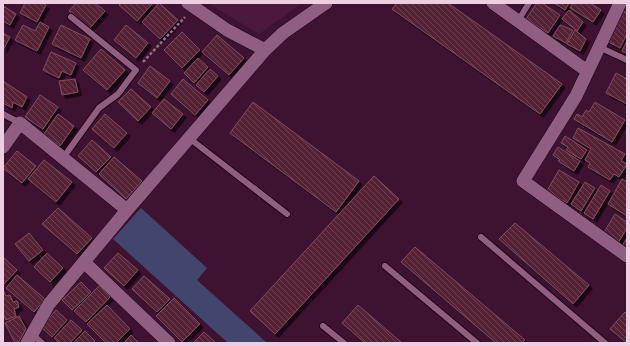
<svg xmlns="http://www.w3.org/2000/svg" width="630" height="346" font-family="Inter,sans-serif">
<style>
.built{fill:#4a193d}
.green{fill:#42456c}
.building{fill:url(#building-back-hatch);stroke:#844c5e;filter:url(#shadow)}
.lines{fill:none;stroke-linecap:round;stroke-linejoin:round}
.service-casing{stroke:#22001a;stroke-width:8}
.minor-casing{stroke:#22001a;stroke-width:14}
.path{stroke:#937088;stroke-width:2.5;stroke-dasharray:3 2;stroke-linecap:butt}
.service{stroke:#905e80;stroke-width:6}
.minor{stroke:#905e80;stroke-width:13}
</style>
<defs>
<pattern id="building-back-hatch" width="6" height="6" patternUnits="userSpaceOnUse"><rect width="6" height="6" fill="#552234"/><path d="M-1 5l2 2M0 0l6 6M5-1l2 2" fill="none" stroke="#6e4151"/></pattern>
<filter id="shadow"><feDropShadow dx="3.5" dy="3.5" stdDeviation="0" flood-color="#0009"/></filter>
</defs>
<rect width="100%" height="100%" fill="#3e1332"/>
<!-- built -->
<path class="built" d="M208 3H302L259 34Z"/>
<!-- green -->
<path class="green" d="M141 208 207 268 197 280 267 343H228L113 239Z"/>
<!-- building -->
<path class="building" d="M25 3H42L46 5 37 22 20 13Z
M76 3H95L105 11 89 29 69 11Z
M122 3H153L137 21 119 5Z
M159 3 178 20 160 39 142 22Z
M397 3H448L562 84 540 114 392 9Z
M537 3H542L560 15 548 33 526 19Z
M554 3H569L565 10Z
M573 3H590L601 10 593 22 570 8Z
M3 6 16 14 10 25 3 21Z
M621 9 627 13V34L620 48 605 40Z
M569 10 583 22 577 31 562 19Z
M40 22 49 27 37 51 15 40 23 25 35 31Z
M61 25 90 39 81 58 52 44Z
M126 25 148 43 136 58 114 40Z
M560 25 573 30 566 43 553 36Z
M575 30 586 39 580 51 567 44Z
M182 32 200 50 182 68 164 50Z
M3 33 10 37 3 50Z
M217 35 244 58 229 75 202 52Z
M627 41V53L622 51Z
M101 49 125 70 107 90 83 70Z
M51 52 76 63 71 75 62 71 59 78 43 70Z
M198 58 208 67 194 83 184 73Z
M150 66 170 81 157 98 138 83Z
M210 69 218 76 204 92 196 85Z
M616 73 627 79V104L606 93Z
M75 79 78 92 62 95 59 81Z
M183 79 208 100 195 115 171 94Z
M3 81 27 97 22 107 13 102 12 108 3 103Z
M131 89 151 107 138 121 118 102Z
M40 95 58 107 43 129 25 117Z
M164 99 183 114 171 129 152 113Z
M253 102 359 181 336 212 230 133Z
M595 102 625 120 612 142 574 119 577 114 582 117 586 110 589 112Z
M58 114 74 126 60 146 44 134Z
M105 114 127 133 114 148 92 129Z
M578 128 625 154 621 161 627 164 619 177 614 174 610 180 588 167 590 163 585 160 591 149 573 138Z
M565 136 587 150 581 159 566 150 568 147 561 143Z
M92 140 111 157 96 172 78 156Z
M558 147 580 161 574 171 558 161 560 160 553 155Z
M17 151 36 166 22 183 3 168Z
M114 157 142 181 126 199 99 174Z
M44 160 72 182 56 202 28 179Z
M559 170 579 182 567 203 547 191Z
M374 176 399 199 275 334 250 311Z
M622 179 627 182V216L608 204Z
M585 182 595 188 581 211 571 204Z
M601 185 610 191 593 219 584 213Z
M58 208 92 238 77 254 42 224Z
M615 214 627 222V228L618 243 603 234Z
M515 223 589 285 573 304 499 239Z
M29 233 43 250 29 261 15 244Z
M627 238V249L622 246Z
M415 247 525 340 522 343H496L401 262Z
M47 253 63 268 50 282 34 267Z
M118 253 138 270 124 286 104 268Z
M3 257 17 270 3 285Z
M17 275 45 299 34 312 6 288Z
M144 276 170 299 157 312 132 289Z
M81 282 91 292 72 310 62 300Z
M99 286 110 297 86 322 74 311Z
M3 290 6 296 10 295 13 302 17 301 19 307 14 309 16 316 6 320 3 313Z
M174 298 200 324 182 342 156 316Z
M107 305 130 329 116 343H106L87 324Z
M358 305 402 343H365L342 323Z
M56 310 67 320 52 337 41 327Z
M625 312 627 314V343L610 329Z
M19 316 26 329 18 343H15L5 323Z
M71 320 82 330 70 343H59L54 338Z
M85 331 95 341 93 343H73Z
M204 332 216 343H193Z
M131 335 139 343H124Z"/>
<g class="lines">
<!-- service casing -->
<g class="service-casing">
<path id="service" d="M518 21 529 3
M599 47 627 60
M3 114 20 123
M189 138 287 214
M63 158 99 108 118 94 136 70 71 17
M481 237 605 343
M385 266 477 343
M323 326 344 343
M32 334 42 343"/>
</g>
<!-- minor casing -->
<g class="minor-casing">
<path id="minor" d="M188 3 227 30 265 50
M493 3 587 71
M620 3 576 96 523 181 627 256
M3 147 20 123 127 210
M84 262 169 343
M27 343 49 304 127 210 265 50 283 33 326 3"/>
</g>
<!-- path -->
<path class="path" d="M143 62 185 17"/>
<!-- service -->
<use href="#service" class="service"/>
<!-- minor -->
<use href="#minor" class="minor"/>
</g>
<!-- border -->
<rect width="630" height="346" fill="none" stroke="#ecd0e2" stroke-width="8"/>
</svg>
